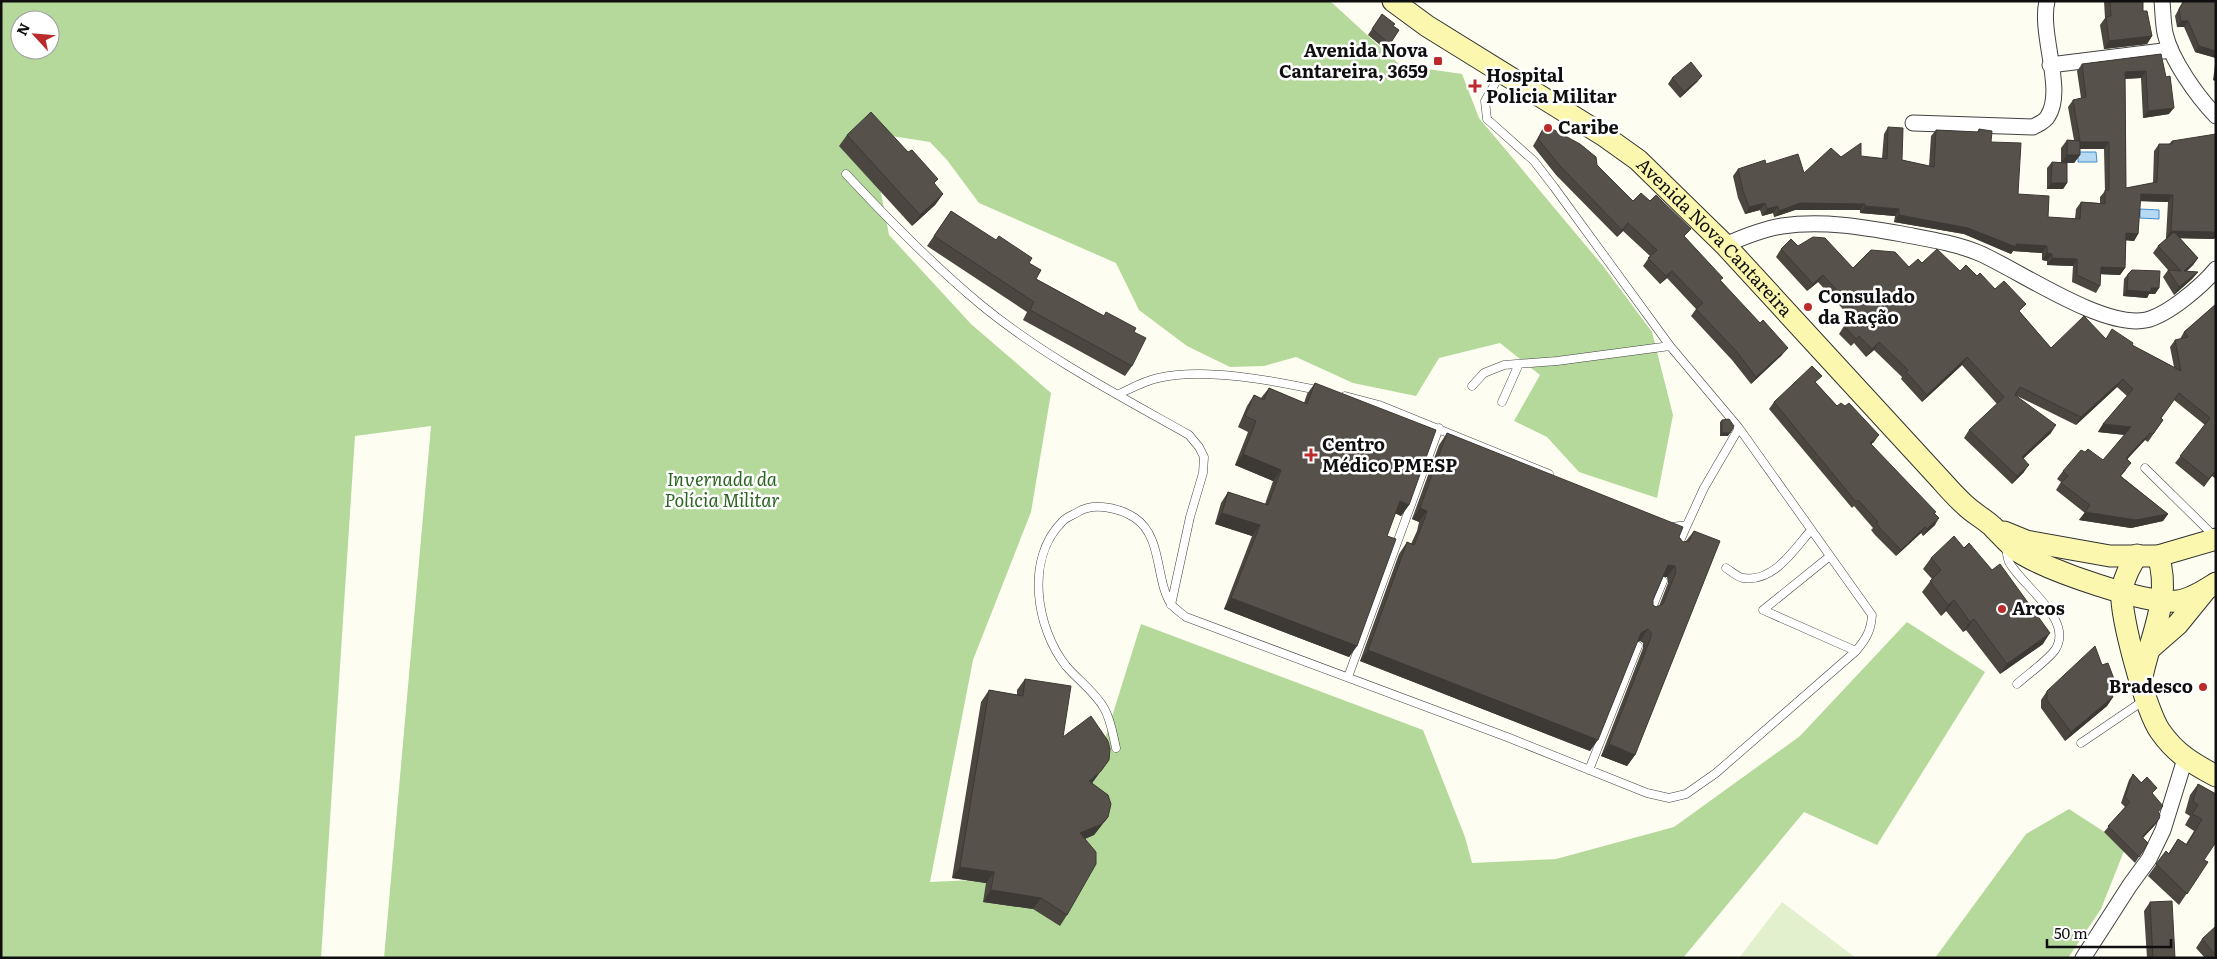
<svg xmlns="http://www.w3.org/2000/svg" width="2217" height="959" font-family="Literata,serif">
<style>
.forest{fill:#b4d99b;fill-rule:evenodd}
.pitch{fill:#e2f0cd}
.water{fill:#b7daf4;stroke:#418cc9}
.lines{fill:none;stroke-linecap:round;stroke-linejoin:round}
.service-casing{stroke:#424242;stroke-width:9}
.minor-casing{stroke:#424242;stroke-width:17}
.secondary-casing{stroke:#313131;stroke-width:23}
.service{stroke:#fff;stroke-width:8}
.minor{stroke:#fff;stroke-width:15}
.secondary{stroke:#fcf7af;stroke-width:21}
.wall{fill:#4b4640;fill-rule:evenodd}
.shaded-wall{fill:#3d3934}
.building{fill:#57514b;stroke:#3d3934;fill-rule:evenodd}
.poi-dot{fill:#bb2b2b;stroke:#fff;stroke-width:2}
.labels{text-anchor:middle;stroke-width:5;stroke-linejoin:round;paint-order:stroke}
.poi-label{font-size:18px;font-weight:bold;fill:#0f0f0f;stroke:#fff;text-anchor:start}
.street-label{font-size:18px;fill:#0f0f0f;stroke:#fff}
.park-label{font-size:18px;font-style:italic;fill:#2b6521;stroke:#fff}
</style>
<rect width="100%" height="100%" fill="#fefdf1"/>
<!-- forest -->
<path class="forest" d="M1 1H1330L1400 65 1462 74 1479 118 1603 266 1652 332 1673 415 1657 498 1579 472 1547 437 1514 421 1540 375 1500 343 1439 358 1416 396 1353 383 1296 357 1264 366 1230 367 1187 346 1139 310 1116 263 979 203 947 160 930 142 885 135 875 161 889 235 971 324 1051 393 1031 512 973 660 930 882 1062 876 1141 624 1423 730 1465 837 1472 863 1556 859 1674 827 1800 736 1907 622 1985 672 1877 845 1804 812 1683 958H384L431 426 355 436 321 958H1ZM20 20H50V50H20Z
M2069 809 2126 846 2101 909 2068 958H1935L2026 834Z"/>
<!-- pitch -->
<path class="pitch" d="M1782 902 1856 958H1739Z"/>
<!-- water -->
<path class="water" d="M2078 152H2096L2097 162H2078Z
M2140 209 2159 210V219L2140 218Z"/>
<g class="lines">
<!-- service casing -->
<g class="service-casing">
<path id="service" d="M846 174C888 219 933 265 980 304 1043 356 1118 395 1189 435L1199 447 1204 457 1203 473 1190 517 1171 605
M1472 386 1484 373 1504 365 1557 361 1670 346
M1119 394C1132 388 1144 381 1158 378 1205 367 1275 381 1322 391
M1345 396 1379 405 1549 474
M1502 402 1519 364
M2145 468 2214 536
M1672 527 1687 525 1704 488 1739 428
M2006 547C2007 552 2007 558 2009 562 2022 586 2075 620 2055 650 2047 661 2028 674 2017 684
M1677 548 1687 525
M1830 556 1763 610 1856 651
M1726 568C1731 571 1737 577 1743 578 1773 583 1794 550 1811 530
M1650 613 1663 581
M1348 677 1439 428
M2081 743 2146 699
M1116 748C1113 735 1111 720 1104 708 1095 692 1078 680 1066 666 1036 628 1025 559 1062 522 1066 517 1073 515 1078 512 1094 502 1120 508 1135 518 1163 537 1155 580 1171 604 1175 609 1181 613 1186 617L1507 737 1647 793 1669 798 1686 794 1716 773 1856 651C1866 639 1871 631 1872 615L1739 428 1670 346 1554 187 1534 161 1487 119 1485 101 1501 73
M1589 770 1638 646"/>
</g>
<!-- minor casing -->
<g class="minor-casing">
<path id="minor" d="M2162 1C2163 12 2163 23 2165 33 2171 60 2197 96 2216 116
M2050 65 2171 50
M1913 123 2033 127C2038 124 2045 122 2048 116 2065 90 2039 34 2047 1
M1725 245C1743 237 1762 229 1782 226 1822 220 1863 227 1902 234 1928 239 1955 243 1979 253 2020 271 2103 329 2146 320 2168 315 2202 286 2216 269
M2083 958 2130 885 2149 859 2163 830 2185 759"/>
</g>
<!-- secondary casing -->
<g class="secondary-casing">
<g id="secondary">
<path id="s1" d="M1393 1 1427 26 1603 135 1638 160 1725 245 1941 480C1949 489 1956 497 1965 505 1973 513 1983 518 1992 526 2001 535 2009 545 2019 552 2047 570 2146 605 2178 601 2192 599 2205 590 2216 583"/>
<path d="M2004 532 2026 541 2110 556H2158L2216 539"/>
<path d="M2137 555C2130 567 2124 577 2122 590 2119 614 2146 711 2160 731 2176 754 2192 763 2216 776"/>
<path d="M2147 651 2178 624 2204 592"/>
<path d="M2142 677C2150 637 2172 597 2158 556"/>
</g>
</g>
<!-- service -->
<use href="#service" class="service"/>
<!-- minor -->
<use href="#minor" class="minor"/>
<!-- secondary -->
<use href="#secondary" class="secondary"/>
</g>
<!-- wall -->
<path class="wall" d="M2104 1H2143V11L2152 36 2147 44 2104 49 2100 25 2105 18Z
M2183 1H2216V81L2213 80 2216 58 2195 52 2184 27H2177L2175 16Z
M1382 14 1393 26 1399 30 1386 50 1368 35Z
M2161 54 2169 114 2143 118 2141 78 2125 79 2126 188 2153 183 2154 151 2159 144H2169L2172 141 2214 239 2180 238 2198 258 2193 265 2187 271 2198 272 2192 279 2174 295 2163 277 2168 270 2153 253 2158 246 2167 238H2166L2168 202 2140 201 2138 234 2134 241 2126 240 2125 268 2120 275 2101 274 2100 286 2096 293 2072 282 2073 266 2047 265V261L2042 260V253L2013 251 2011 254 1964 234 1894 222 1895 216 1860 213V210H1795L1774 217 1773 213 1762 216 1760 210 1745 214 1738 198 1733 176 1738 169 1766 164 1804 173 1841 157 1882 158 1884 134 1888 127 1902 160 1929 166 1931 136 1936 130 1977 132 1979 129 1991 142 2018 194 2048 217 2075 219 2076 209 2081 202 2100 203V197L2105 191 2104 149H2080V155L2074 163H2067V183L2063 189H2047V168L2052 162 2061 163V148L2067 140H2074L2068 107 2073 100 2081 98 2077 71 2082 64Z
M1672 78 1698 81 1680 98 1668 84Z
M1545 125 1597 165 1633 201 1685 237 1782 355 1751 384 1732 360 1691 316 1696 309 1667 278 1660 284 1643 266 1650 256 1623 231 1617 237 1556 175 1533 146Z
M847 135 943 194 935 205 912 226 839 146Z
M951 211 1029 263 1036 279 1134 332 1132 366 1125 376 1023 320 1027 312 927 246Z
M1798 246 1853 268 1909 267 1922 263 1960 271 1977 276 1995 289 2020 312 2051 348 2106 338 2132 345 2174 367 2170 347 2175 340 2180 339 2184 332 2216 304V479L2212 476 2204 487 2175 463 2205 425 2174 400 2161 418 2163 420 2148 442 2145 440 2127 459 2126 470 2121 476 2168 514 2163 521 2131 528 2079 520 2085 513 2056 490 2061 482 2057 479 2063 471 2103 460 2125 435 2098 432 2103 424 2127 396 2117 387 2076 425 2017 396 2051 433 2024 458V472L2012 484 1964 438 1969 430 1997 404 1962 365 1922 402 1901 379 1902 377 1874 350 1866 357 1854 343 1851 346 1839 334 1844 326 1852 319 1818 282 1807 291 1776 257 1781 249Z
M2128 274 2159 288 2155 294H2149L2147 298 2123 296 2124 279Z
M1315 383 1409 505 1401 516 1395 513 1387 536 1357 646 1349 657 1224 609 1252 536 1215 524 1221 503 1228 492 1265 504 1273 481 1235 465 1248 432 1238 427 1247 406 1254 395 1261 398 1269 388 1304 403 1307 394Z
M1816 383 1837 406 1874 442 1871 444 1934 514 1935 525 1923 536 1921 533 1896 556 1875 535 1871 530 1873 528 1854 506 1852 508 1769 409 1774 402Z
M1722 420 1728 436H1720V422Z
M1447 433 1679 537 1683 542 1686 541 1694 531 1635 755 1627 766 1601 756 1643 648V643L1640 641 1637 642 1590 751 1360 661 1399 554 1407 542 1411 544 1417 531 1419 522 1412 519 1439 445ZM1663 577H1667L1668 583 1659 606 1656 607 1653 605V600Z
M1931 558 2043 644 2000 674 1966 630 1963 632 1946 611 1941 616 1922 592 1932 579 1923 569Z
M1025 679 1093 782 1092 783 1108 817 1094 835 1085 839 1067 915 1060 926 1033 909 983 902 986 883 952 878 981 702 989 690 1017 695V690Z
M2047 691 2113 697 2107 706 2065 741 2041 708V700Z
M2133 774 2153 794 2158 813 2159 819 2155 825 2143 838 2148 843 2135 863 2104 832 2125 807 2121 803 2129 780Z
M2198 784 2216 794 2204 860 2208 862 2179 905 2148 876 2166 851 2168 854 2178 839 2186 844 2194 831 2185 825 2190 816 2185 813 2190 795Z
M2150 902 2175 958H2147L2144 911Z
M2216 926V958H2205L2196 948 2202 939Z"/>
<!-- shaded-wall -->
<path class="shaded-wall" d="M2181 21H2188L2184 27H2177Z
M2152 36 2147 44 2104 49 2109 41Z
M2199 46 2216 51V58L2195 52Z
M2146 71 2141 78 2120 79 2125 72Z
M2216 75V81L2213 80Z
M1702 76 1698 81 1680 98 1684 92Z
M2174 108 2169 114 2143 118 2148 111Z
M2080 142H2109L2104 149H2075Z
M2067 155H2080L2074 163H2061Z
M2051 183H2067L2063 189H2047Z
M943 194 935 205 912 226 920 215Z
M2141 194 2173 195 2168 202 2136 201Z
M1765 203 1760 210 1745 214 1749 207Z
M1800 203 1865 204 1860 210H1795L1774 217 1779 211Z
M1778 206 1773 213 1762 216 1767 209Z
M1865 206 1899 209 1895 216 1860 213Z
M1899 215 1968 228 2016 244 2047 246 2042 253 2013 251 2011 254 1964 234 1894 222Z
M1628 223 1623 231 1617 237 1622 230Z
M2171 231 2216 232V237L2214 239 2166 238Z
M2126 233 2138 234 2134 241 2121 240Z
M2047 253 2052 254 2047 261 2042 260Z
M2052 258 2077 259 2073 266 2047 265Z
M2198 258 2193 265 2179 278 2184 271Z
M2101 267 2125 268 2120 275 2096 274Z
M1672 271 1667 278 1660 284 1666 276Z
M2198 272 2192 279 2174 295 2179 287Z
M1823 275 1818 282 1807 291 1813 284Z
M2151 288H2159L2155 294H2149L2147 298 2123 296 2127 290Z
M1879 342 1874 350 1866 357 1872 349Z
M1788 348 1782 355 1751 384 1756 377Z
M1967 357 1962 365 1922 402 1927 395Z
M2123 379 2117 387 2076 425 2081 417Z
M2103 424 2131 427 2126 435 2098 432Z
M2056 425 2051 433 2017 464 2022 457Z
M1722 433H1730L1728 436H1720Z
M2150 433 2145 440 2121 466 2126 458Z
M1879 435 1874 442 1865 449 1870 443Z
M1243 454 1281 470 1273 481 1235 465Z
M2029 465 2024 472 2012 484 2017 476Z
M1400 501 1409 505 1401 516 1392 512Z
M1420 508 1427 511 1419 522 1412 519Z
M2085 512 2168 514 2163 521 2131 528 2079 520Z
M1222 513 1260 525 1252 536 1215 524Z
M1939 518 1935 525 1923 536 1927 529Z
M1925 527 1921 533 1896 556 1901 550Z
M1668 565 1675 566 1667 577 1660 576Z
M1231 598 1357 646 1349 657 1224 609Z
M1954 600 1946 611 1941 616 1948 605Z
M1974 619 1966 630 1963 632 1970 622Z
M1648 629 1640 641 1633 644 1641 633Z
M2050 633 2043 644 2000 674 2007 664Z
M1368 650 1598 740 1590 751 1360 661Z
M2114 679 2108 688V682Z
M2113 697 2107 706 2065 741 2071 732Z
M1609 744 1635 755 1627 766 1601 756Z
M1101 771 1093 782 1081 792 1089 781Z
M1108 817 1094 835 1072 844 1080 833Z
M2159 819 2155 825 2138 843 2142 837Z
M960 867 994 872 986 883 952 878Z
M991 890 1041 898 1033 909 983 902Z"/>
<!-- building -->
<path class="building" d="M2110 1H2143V11H2147L2152 36 2109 41 2106 17 2111 16Z
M2184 1H2216V51L2199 46 2188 21H2181L2179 9Z
M1382 14 1395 24 1393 26 1399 30 1390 44 1372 29Z
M2161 54 2166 77 2170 76 2174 108 2148 111 2146 71 2125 72 2126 188 2157 182 2159 144H2172V141L2216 134V232L2171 231 2173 195 2141 194 2138 234 2126 233 2125 268 2101 267 2100 286 2077 275V259L2052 258V254L2047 253V246L2016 244V247L1968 228 1899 215V209L1865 206V204L1800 203 1779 211 1778 206 1767 209 1765 203 1749 207 1743 191 1738 169 1765 160 1766 164 1798 154 1804 173 1831 148 1841 157 1861 143V156L1887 159 1888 127 1903 128 1902 160 1934 167 1936 130 1979 132V129L1992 131 1991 142 2021 143 2018 194 2049 196 2048 217 2080 219 2081 202 2105 204V190H2109V142H2080V141L2073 100 2086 97 2082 64Z
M1691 62 1702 76 1684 92 1672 78Z
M871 112 908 152 912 150 938 179 934 183 943 194 920 215 847 135Z
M1545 125 1580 144 1596 157 1597 165 1633 201 1641 193 1650 201 1656 195 1691 229 1684 236 1723 278 1720 280 1760 323 1763 320 1788 348 1756 377 1737 352 1696 309 1703 303 1672 271 1666 276 1648 258 1657 250 1628 223 1622 230 1561 167 1538 139Z
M2067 140 2080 141V155H2067Z
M2052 162 2067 163V183H2051Z
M951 211 996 240 999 236 1032 258 1029 263 1041 270 1036 279 1104 316 1106 312 1136 328 1134 332 1146 338 1132 366 1030 310 1034 302 934 236Z
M2174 232 2198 258 2184 271 2198 272 2179 287 2168 270 2181 271 2158 246Z
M1813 237 1825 238 1853 268 1871 250 1895 252 1909 267 1918 259 1922 263 1937 249 1960 271 1966 265 1977 276 1980 273 1995 289 2004 281 2026 304 2019 311 2051 348 2084 316 2106 339 2112 329 2133 343 2132 345 2181 371 2175 340 2188 337 2184 332 2216 304V470L2209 479 2180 456 2210 418 2179 393 2161 418 2163 420 2153 434 2150 433 2126 458 2131 463 2120 476 2168 514 2136 520 2085 512 2090 505 2061 483 2068 476 2063 471 2081 450 2085 452 2088 449 2103 460 2131 427 2103 424 2133 389 2123 379 2081 417 2020 387 2015 395 2056 425 2022 457 2029 465 2017 476 1969 430 2004 397 1967 357 1927 395 1906 372 1908 370 1879 342 1872 349 1859 336 1856 339 1844 326 1858 313 1823 275 1813 284 1781 249 1791 239 1798 246Z
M2132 270 2160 271 2159 288H2151V292L2127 290 2128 274Z
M1812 366 1822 376 1815 382 1837 406 1841 403 1845 406 1849 403 1879 435 1870 443 1936 512 1934 513 1939 518 1927 529 1925 527 1901 550 1880 528 1876 523 1878 522 1858 500 1856 502 1774 402Z
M1315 383 1436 430 1409 505 1400 501 1387 536 1396 539 1357 646 1231 598 1260 525 1222 513 1228 492 1268 505 1281 470 1243 454 1256 421 1245 416 1254 395 1264 400 1269 388 1307 404Z
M1729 419 1734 426 1730 433H1722V420Z
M1447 433 1683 527 1679 537 1683 542 1689 541 1694 531 1720 541 1635 755 1609 744 1651 637V632L1648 629 1641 633 1598 740 1368 650 1407 542 1414 545 1424 520 1427 511 1420 508ZM1668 565 1675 566 1676 572 1663 604 1656 607 1653 605V600Z
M1954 536 1964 548 1969 543 1992 570 2000 564 2050 633 2007 664 1974 619 1970 622 1954 600 1948 605 1930 581 1941 570 1931 558Z
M2095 646 2102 665 2108 663 2114 679 2108 682 2113 697 2071 732 2047 700V691Z
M1025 679 1071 686 1063 737 1091 716 1108 741 1110 749 1109 760 1101 771 1089 781 1108 795 1111 804 1108 817 1102 824 1080 833 1096 852V864L1067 915 1041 898 991 890 994 872 960 867 989 690 1023 696Z
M2133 774 2141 783 2147 777 2157 788 2152 793 2163 806 2158 812 2160 815 2159 819 2142 837 2148 843 2139 857 2108 826 2130 802 2125 797Z
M2198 784 2216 794V842L2204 860 2208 862 2187 894 2156 864 2166 851 2169 854 2178 839 2187 845 2202 819 2192 814 2198 805 2193 801Z
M2172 901 2175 958H2153L2150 902Z
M2216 926V958H2213L2212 956 2214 953 2202 939Z"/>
<!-- markers -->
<g class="poi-dot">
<rect x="1433" y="56" width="10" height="10" rx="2.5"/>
<path d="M1472.5 78.5h5v5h5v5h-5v5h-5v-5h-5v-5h5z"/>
<circle cx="1548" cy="128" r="5"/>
<circle cx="1808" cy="307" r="5"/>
<path d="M1308.5 447.5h5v5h5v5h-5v5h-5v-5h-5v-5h5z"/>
<circle cx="2002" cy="609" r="5"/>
<circle cx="2203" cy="687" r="5"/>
</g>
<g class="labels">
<!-- poi labels -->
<g class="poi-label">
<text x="1428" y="57" text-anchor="end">Avenida Nova<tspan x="1428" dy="21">Cantareira, 3659</tspan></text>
<text x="1486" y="82">Hospital<tspan x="1486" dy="21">Policia Militar</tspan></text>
<text x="1558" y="134">Caribe</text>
<text x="1818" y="303">Consulado<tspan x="1818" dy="21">da Ração</tspan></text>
<text x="1322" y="451">Centro<tspan x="1322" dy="21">Médico PMESP</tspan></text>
<text x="2012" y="615">Arcos</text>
<text x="2193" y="693" text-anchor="end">Bradesco</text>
</g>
<!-- street labels -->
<g class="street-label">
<text dy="6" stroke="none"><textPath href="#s1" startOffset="401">Avenida Nova Cantareira</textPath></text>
</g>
<!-- park labels -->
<g class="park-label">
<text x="722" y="486">Invernada da<tspan x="722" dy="21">Polícia Militar</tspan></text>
</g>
</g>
<!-- border -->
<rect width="2217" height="959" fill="none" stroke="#0f0f0f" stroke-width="5"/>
<!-- north arrow -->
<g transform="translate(35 35) rotate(296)"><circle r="24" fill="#ffffff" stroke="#9f9f9f"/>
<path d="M0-4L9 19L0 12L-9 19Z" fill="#bb2b2b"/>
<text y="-8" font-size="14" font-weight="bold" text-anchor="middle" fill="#0f0f0f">N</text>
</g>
<!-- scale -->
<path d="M2047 939v8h124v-8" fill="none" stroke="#0f0f0f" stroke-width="2.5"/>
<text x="2054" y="939" font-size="15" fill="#0f0f0f" stroke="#ffffff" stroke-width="4" paint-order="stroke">50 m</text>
</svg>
